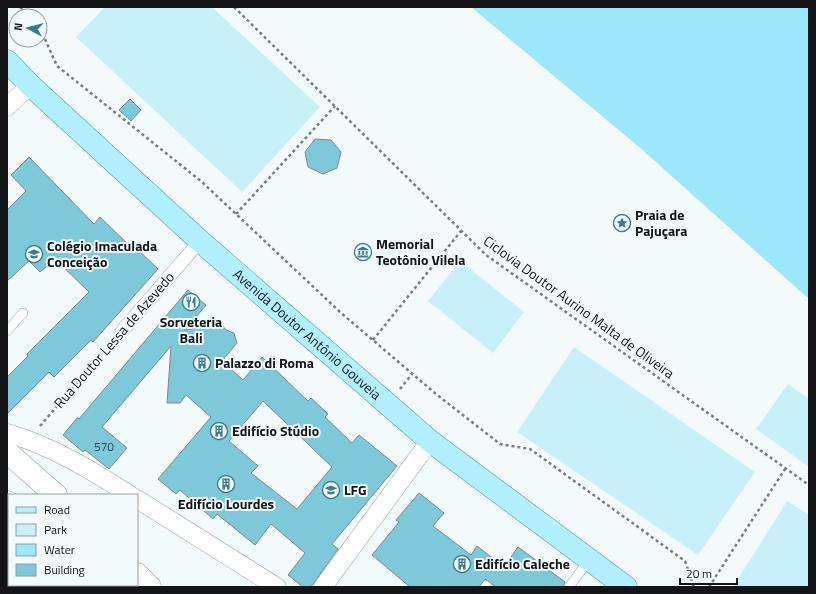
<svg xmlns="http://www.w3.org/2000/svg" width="816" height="594" font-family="'Titillium Web',sans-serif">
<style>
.green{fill:#c8f0f9}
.water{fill:#9ce8fa}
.building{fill:#7dc8d9;stroke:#82898b;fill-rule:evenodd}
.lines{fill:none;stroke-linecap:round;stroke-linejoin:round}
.service-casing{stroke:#9ba2a3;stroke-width:10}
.pedestrian-casing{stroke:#9ba2a3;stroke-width:14}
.minor-casing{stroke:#9ba2a3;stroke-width:19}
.tertiary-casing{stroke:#9ba2a3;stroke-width:23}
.primary-casing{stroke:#5a9dac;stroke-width:23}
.path{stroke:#797e7f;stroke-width:2.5;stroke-dasharray:3 3;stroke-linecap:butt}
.service{stroke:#fff;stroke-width:9}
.pedestrian{stroke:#fff;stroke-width:13}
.minor{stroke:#fff;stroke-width:18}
.tertiary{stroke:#fff;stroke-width:22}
.primary{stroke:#b3f0fd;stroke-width:22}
.labels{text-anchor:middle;stroke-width:4;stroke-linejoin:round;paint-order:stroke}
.number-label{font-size:12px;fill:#2e4247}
.poi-label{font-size:14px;font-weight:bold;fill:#131516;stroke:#f3fafc;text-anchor:start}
.street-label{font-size:14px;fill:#131516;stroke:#f3fafc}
</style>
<rect width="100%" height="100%" fill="#f3fafc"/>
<!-- green -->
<path class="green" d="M105 7H212L320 107 242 192 76 37Z
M460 261 524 312 493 353 428 301Z
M574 347 755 472 698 555 517 432Z
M788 384 809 399V467L756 429Z
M787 501 809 515V587H733Z"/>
<!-- water -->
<path class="water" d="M471 7H809V299L638 146Z"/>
<!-- building -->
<path class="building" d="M130 99 141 110 131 121 119 110Z
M315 139 331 140 341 152 337 168 323 174 308 167 305 152Z
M29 157 94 224 100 217 133 249 135 247 158 269 93 342 91 340 54 377 49 372 7 414V377L28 356 27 354 89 292 55 259 40 272 29 261 7 281V210L26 191 11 175Z
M188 290 206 305 185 330 220 323 226 330 234 333 237 343 222 361 243 380 262 357 308 401 311 398 328 414 325 417 352 443 359 435 397 466 332 544 338 549 311 587H303L288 575 305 553 271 524 255 545 217 514 213 519 180 490 176 494 158 479 211 417 186 395 180 403H167L171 346 102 427 127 448 109 469 85 450 83 452 63 435 77 418 79 419ZM263 401 332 467 297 509 251 473 258 466 229 441Z
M419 493 444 513 433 526 471 555 477 546 504 567 518 547 565 582 563 587H496L485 579 479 587H410L372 555 399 522 396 520Z"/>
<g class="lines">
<!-- service casing -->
<g class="service-casing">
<path id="service" d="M7 331 23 313
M569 587 589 560"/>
</g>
<!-- pedestrian casing -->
<g class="pedestrian-casing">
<path id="pedestrian" d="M122 331 200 241"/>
</g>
<!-- minor casing -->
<g class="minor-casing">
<path id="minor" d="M7 107 30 85
M7 433C52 446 91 470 130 495
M137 499 277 587
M323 587 430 441"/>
</g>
<!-- tertiary casing -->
<g class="tertiary-casing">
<path id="tertiary" d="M7 452 56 495
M7 502 9 504
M137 574 150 587
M93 585 95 587"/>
</g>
<!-- primary casing -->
<g class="primary-casing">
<g id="primary">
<path id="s1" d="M7 61 30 85 200 241 430 441 626 587"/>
</g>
</g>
<!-- path -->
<path class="path" d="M20 7 29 16
M234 7 486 255 809 485
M40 28 57 66 202 182 340 312 436 394 500 444 530 449 685 561 694 587
M236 214 335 106
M373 340 461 231
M400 389 412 374
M40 426 113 342
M709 587 785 469"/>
<!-- service -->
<use href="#service" class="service"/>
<!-- pedestrian -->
<use href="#pedestrian" class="pedestrian"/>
<!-- minor -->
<use href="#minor" class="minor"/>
<!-- tertiary -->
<use href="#tertiary" class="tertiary"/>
<!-- primary -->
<use href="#primary" class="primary"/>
</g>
<!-- icons -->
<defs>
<g id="sight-ring" transform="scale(0.9)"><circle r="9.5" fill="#f3fafc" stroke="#387d8b" stroke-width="1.5"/><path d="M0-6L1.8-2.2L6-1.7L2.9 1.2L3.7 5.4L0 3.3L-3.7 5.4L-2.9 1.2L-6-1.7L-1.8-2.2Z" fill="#387d8b"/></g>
<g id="museum-ring" transform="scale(0.9)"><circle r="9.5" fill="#f3fafc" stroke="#387d8b" stroke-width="1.5"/><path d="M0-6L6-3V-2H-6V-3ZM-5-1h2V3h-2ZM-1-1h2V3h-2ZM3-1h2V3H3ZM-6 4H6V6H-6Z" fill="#387d8b"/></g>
<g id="school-ring" transform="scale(0.9)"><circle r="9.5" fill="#f3fafc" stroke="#387d8b" stroke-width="1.5"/><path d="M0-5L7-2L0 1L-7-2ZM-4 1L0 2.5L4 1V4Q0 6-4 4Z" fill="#387d8b"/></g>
<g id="restaurant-ring" transform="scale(0.9)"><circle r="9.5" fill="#f3fafc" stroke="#387d8b" stroke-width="1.5"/><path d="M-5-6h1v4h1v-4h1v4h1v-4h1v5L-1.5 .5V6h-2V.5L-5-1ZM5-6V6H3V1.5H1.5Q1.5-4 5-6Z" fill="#387d8b"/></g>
<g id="building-ring" transform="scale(0.9)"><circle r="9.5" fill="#f3fafc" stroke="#387d8b" stroke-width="1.5"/><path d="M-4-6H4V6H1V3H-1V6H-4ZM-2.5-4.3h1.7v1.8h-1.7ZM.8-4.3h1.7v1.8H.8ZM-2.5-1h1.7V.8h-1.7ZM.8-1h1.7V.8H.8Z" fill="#387d8b"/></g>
</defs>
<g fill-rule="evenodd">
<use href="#sight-ring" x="622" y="223"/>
<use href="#museum-ring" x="363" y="252"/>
<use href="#school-ring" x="34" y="254"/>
<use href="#restaurant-ring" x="191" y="302"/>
<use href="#building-ring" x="202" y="363"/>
<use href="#building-ring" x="219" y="431"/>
<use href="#building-ring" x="226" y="484"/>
<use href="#school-ring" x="331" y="490"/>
<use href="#building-ring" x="462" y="564"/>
</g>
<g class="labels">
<!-- number labels -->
<g class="number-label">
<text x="104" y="451">570</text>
</g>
<!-- poi labels -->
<g class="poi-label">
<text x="635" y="220">Praia de<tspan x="635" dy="16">Pajuçara</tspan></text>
<text x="376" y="249">Memorial<tspan x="376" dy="16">Teotônio Vilela</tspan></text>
<text x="47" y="251">Colégio Imaculada<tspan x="47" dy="16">Conceição</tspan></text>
<text x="191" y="327" text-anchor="middle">Sorveteria<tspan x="191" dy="16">Bali</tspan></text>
<text x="215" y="368">Palazzo di Roma</text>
<text x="232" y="436">Edifício Stúdio</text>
<text x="344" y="495">LFG</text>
<text x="226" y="509" text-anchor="middle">Edifício Lourdes</text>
<text x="475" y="569">Edifício Caleche</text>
</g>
<!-- street labels -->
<g class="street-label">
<text transform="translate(579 307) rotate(36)" y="5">Ciclovia Doutor Aurino Malta de Oliveira</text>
<text dy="5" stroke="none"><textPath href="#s1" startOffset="406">Avenida Doutor Antônio Gouveia</textPath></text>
<text transform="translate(114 340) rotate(-49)" y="5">Rua Doutor Lessa de Azevedo</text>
</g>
</g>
<!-- border -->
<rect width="816" height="594" fill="none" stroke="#131516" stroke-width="16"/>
<!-- legend -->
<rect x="8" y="494" width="130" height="92" fill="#f3fafc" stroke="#999ea0"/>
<rect x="16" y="507" width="20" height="6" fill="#b3f0fd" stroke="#999ea0"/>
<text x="44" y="514" font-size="12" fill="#131516">Road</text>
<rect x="16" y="524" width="20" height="12" fill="#c8f0f9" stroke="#999ea0"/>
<text x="44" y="534" font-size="12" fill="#131516">Park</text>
<rect x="16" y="544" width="20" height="12" fill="#9ce8fa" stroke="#999ea0"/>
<text x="44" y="554" font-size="12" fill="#131516">Water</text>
<rect x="16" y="564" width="20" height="12" fill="#7dc8d9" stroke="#999ea0"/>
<text x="44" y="574" font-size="12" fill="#131516">Building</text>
<!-- north arrow -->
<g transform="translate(28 28) rotate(277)"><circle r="19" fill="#f3fafc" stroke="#999ea0"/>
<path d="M0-3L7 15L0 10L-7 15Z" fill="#387d8b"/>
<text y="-6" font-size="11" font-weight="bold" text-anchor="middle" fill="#131516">N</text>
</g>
<!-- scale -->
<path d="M680 578v6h57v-6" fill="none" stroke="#131516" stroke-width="2"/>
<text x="686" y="578" font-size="12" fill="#131516" stroke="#f3fafc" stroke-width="3" paint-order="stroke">20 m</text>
</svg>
